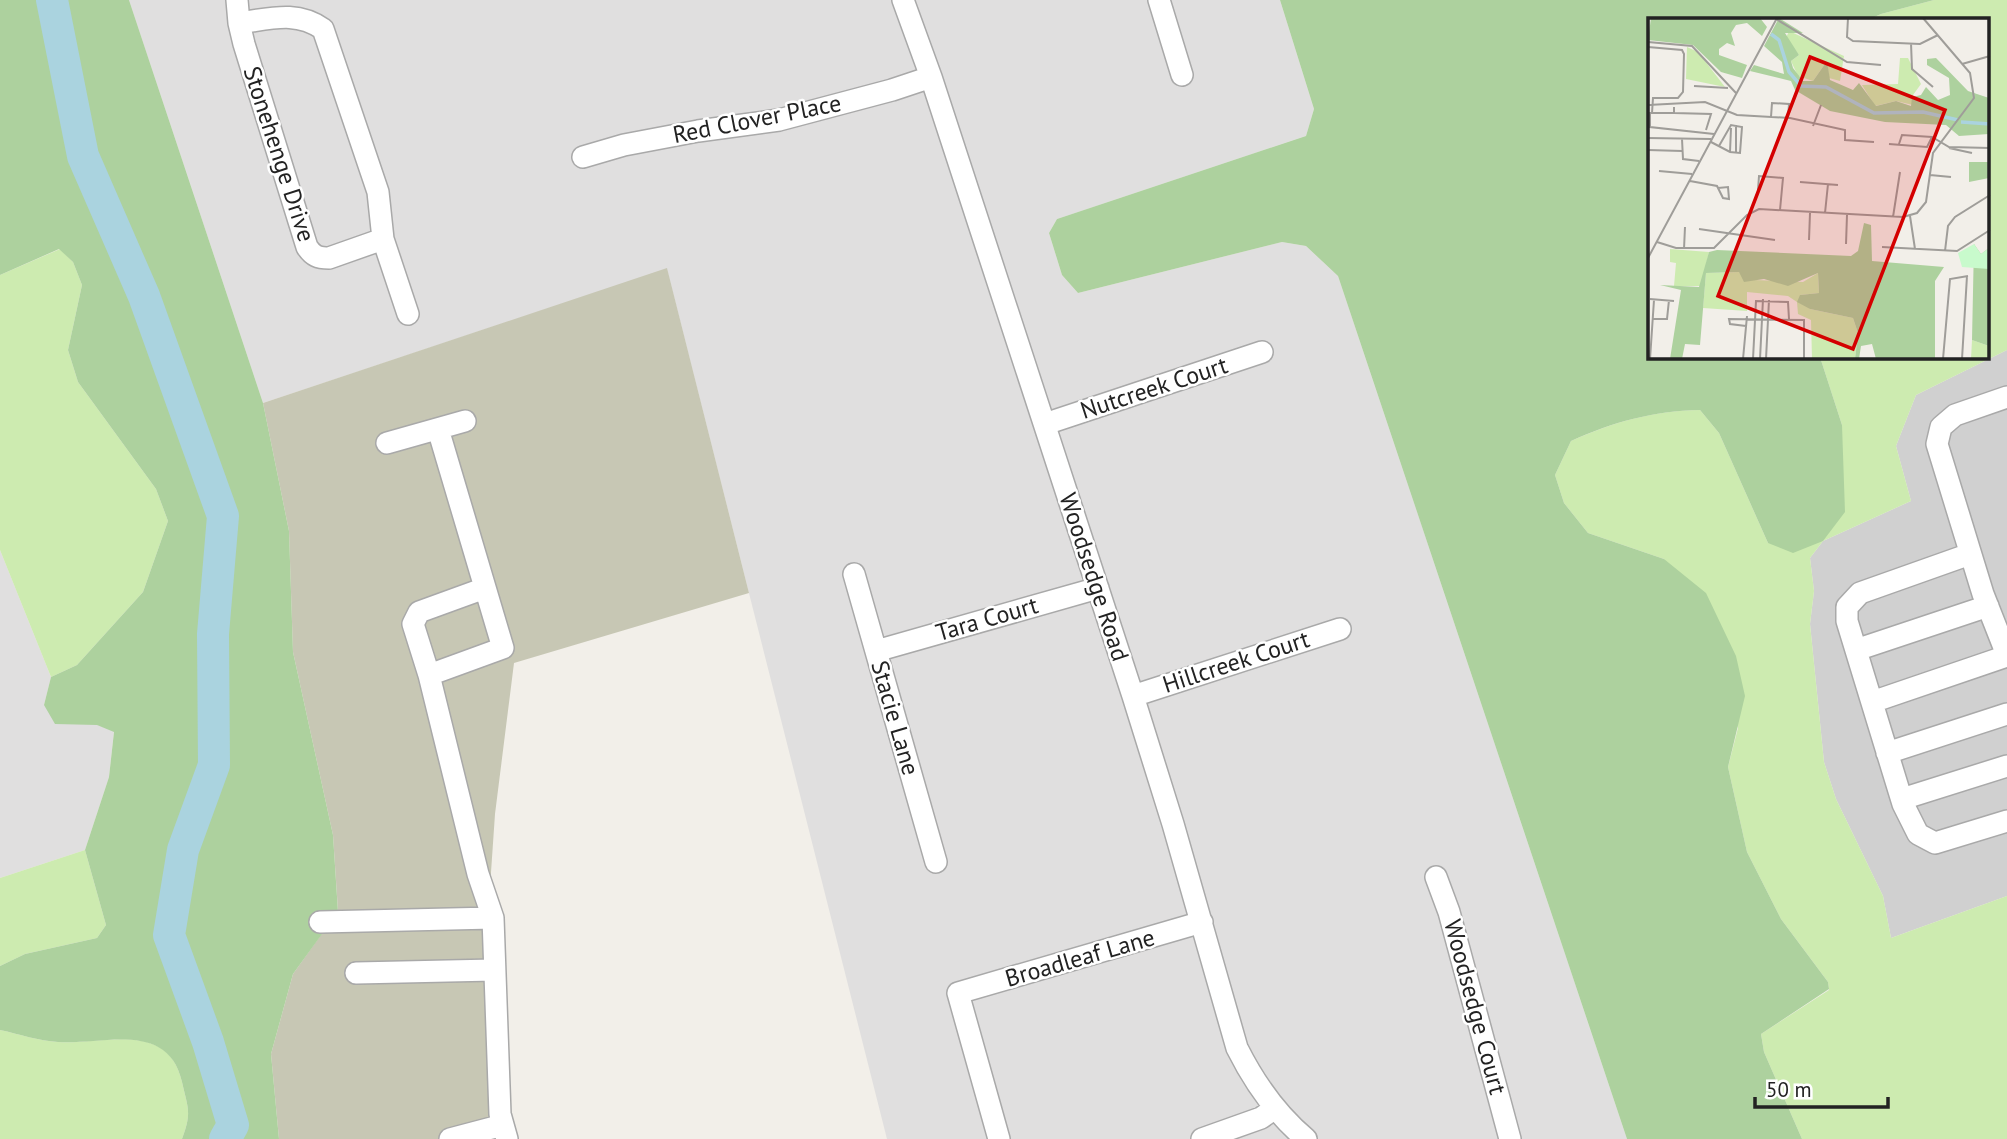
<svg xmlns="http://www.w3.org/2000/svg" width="2007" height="1139" font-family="'PT Sans',sans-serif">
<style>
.residential{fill:#e0dfdf}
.religious{fill:#d0d0d0}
.construction{fill:#c7c7b4}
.grass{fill:#cdebb0}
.forest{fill:#add19e}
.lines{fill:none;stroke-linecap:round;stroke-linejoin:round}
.river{stroke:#aad3df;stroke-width:32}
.minor-casing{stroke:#a9a9a9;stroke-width:24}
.minor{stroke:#fff;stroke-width:21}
.labels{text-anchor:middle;stroke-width:5;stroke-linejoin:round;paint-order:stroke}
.street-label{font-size:24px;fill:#222;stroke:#fff}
.inset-river{fill:none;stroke:#aad3df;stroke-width:3.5}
.inset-road{fill:none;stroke:#9f9d99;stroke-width:2}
.view{fill:#d40000;fill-opacity:0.15;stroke:#d40000;stroke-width:3.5}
.inset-edge{fill:none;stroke:#222;stroke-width:3.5}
</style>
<rect width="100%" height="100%" fill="#f2efe9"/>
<!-- residential -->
<path class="residential" d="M129 0H1280L1314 109 1306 136 1057 219 1049 233 1062 275 1078 293 1282 242 1306 246 1338 276 1627 1139H887L667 269 263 403Z
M0 550 51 677 44 705 114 731 109 777 85 850 0 878Z"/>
<!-- religious -->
<path class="religious" d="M2007 350V896L1891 938 1883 896 1836 799 1824 762 1810 624 1814 591 1810 558 1823 541 1911 501 1896 446 1916 395Z"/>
<!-- construction -->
<path class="construction" d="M667 268 749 593 514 663 495 814 486 945 503 1139H279L271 1054 293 974 338 911 333 835 293 652 289 531 263 403Z"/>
<!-- grass -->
<path class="grass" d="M1934 0H2007V350L1916 395 1896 446 1911 501 1823 541 1810 558 1814 591 1810 624 1824 762 1836 799 1883 896 1891 938 2007 896V1139H1802L1764 1052 1761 1034 1829 990 1828 982 1781 919 1747 852 1728 767 1738 728 1664 559 1588 533 1564 503 1555 475 1571 441C1614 422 1652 411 1700 410L1719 433 1768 543 1842 425 1820 357H1988V19H1870L1881 14Z
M60 249 73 262 82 285 68 350 78 382 156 489 168 521 143 592 77 665 51 677 0 550V275Z
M85 850 106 925 97 938 25 954 0 966V878Z
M0 1030C19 1034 39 1041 58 1042 103 1045 168 1019 182 1082 188 1109 192 1112 182 1139H0Z"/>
<!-- forest -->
<path class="forest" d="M0 0H129L263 403 289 531 293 652 333 835 338 912 293 974 271 1054 279 1139H182C192 1112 188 1109 182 1082 168 1020 103 1045 58 1042 39 1041 19 1034 0 1030V966L25 954 97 938 106 925 85 850 109 777 114 732 97 725 55 724 44 705 51 677 77 665 143 592 168 521 156 489 78 382 68 350 82 285 73 262 59 249 0 275Z
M1280 0H1934L1881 14 1870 19H1650V357H1820L1842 425 1845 512 1823 541 1793 553 1768 543 1719 433 1700 410C1653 411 1613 422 1571 441L1555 475 1564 503 1588 533 1664 559 1706 593 1736 656 1745 696 1728 767 1747 852 1781 919 1828 982 1829 989 1761 1034 1764 1052 1802 1139H1627L1338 276 1306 246 1282 242 1078 293 1062 275 1049 233 1057 219 1306 136 1314 109Z"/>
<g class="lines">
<!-- river -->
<path class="river" d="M52 0 83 156 144 296 223 516 213 634 214 765 183 850 169 935 208 1042 233 1125 225 1139"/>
<!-- minor casing -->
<g class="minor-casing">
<path id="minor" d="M237 0 239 23 244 44 307 247C313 256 318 258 329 258L383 239
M903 0 931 77 1133 696 1173 824 1237 1048C1254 1082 1276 1114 1306 1139
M1159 0 1182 75
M239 23C270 19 296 10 323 29L378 192 383 239 408 314
M583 157 624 145 698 131 779 120 892 90 931 77
M2007 397 1955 415 1941 427 1937 444 1983 594 2007 655
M1045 424 1262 352
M438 429 503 648 429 675 478 874 493 918 500 1114 507 1139
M387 443 465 421
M1970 554 1860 593 1847 607V621L1903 804 1918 834 1935 843 2007 821
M854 574 936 862
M1856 650 1988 606
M876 651 1098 588
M429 675 413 624 419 612 485 588
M1133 696 1340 629
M1872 702 2007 656
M1887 753 2007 714
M1902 799 2007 766
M1436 877 1449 912 1510 1139
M320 922 493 918
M356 973 494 970
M450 1139 503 1125
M999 1139 958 993 1202 922
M1202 1139 1261 1118 1275 1108"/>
</g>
<!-- minor -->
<use href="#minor" class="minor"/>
</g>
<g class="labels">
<!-- street labels -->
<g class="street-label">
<text transform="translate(757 119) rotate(-11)" y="8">Red Clover Place</text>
<text transform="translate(279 154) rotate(72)" y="8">Stonehenge Drive</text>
<text transform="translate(1154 388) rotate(-18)" y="8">Nutcreek Court</text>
<text transform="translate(1094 577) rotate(72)" y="8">Woodsedge Road</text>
<text transform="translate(987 619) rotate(-16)" y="8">Tara Court</text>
<text transform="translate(1236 662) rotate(-18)" y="8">Hillcreek Court</text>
<text transform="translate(895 718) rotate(74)" y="8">Stacie Lane</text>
<text transform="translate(1080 958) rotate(-16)" y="8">Broadleaf Lane</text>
<text transform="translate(1475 1007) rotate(75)" y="8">Woodsedge Court</text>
</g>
</g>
<!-- overview -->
<g transform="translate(1648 18)">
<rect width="341" height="341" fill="#f2efe9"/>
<path d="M141 13 196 38 192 63 181 60 179 43 165 63 150 58 143 43 151 37 138 20ZM39 29 50 34 77 69 38 61ZM252 40H260L273 66 265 77V87L248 83 227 88 214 67 250 66ZM22 231 61 234 53 268H26L28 245 22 244ZM91 254 106 262 155 264 170 255 171 275 152 277 162 291 205 300 210 315 207 341H164L163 302 150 296 149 284 140 278 99 274V293L55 290 58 255ZM324 322 341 328V341H323Z" fill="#cdebb0"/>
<path d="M3 0H112L119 9 114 18 99 5 88 7 83 15 87 28 79 25 71 31V37L99 47 94 60 73 54 45 27 0 22ZM131 0 155 15H137L151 37 143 43 145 50 155 63H165L179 43 182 62 205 72 211 65 228 88 248 83 263 88 264 79 273 77 278 69 290 82 302 77 301 60 279 47V41L288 40 320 73 341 80V116L311 118 298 107 237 104 182 93 147 72 143 63 102 53 106 47 136 56 134 44 116 28ZM321 144H341V160L321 164ZM216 205 223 207 224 243 296 249 287 263V341H228L224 326 213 328 211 341H207L210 315 205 300 162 291 149 284 152 277 171 275 170 255 140 268 116 261 96 264 91 254 58 255 52 327 37 326 34 341H22L33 272 12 267 51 269 61 234 69 232 203 238 210 233ZM326 226 333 236 341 230V328L324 322Z" fill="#add19e"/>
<path d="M326 226 333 236 341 230V251L314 249 310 235Z" fill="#c8facc"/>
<path class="inset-river" d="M123 16 131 22 141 54 153 68 178 69 226 95 275 94 310 102M313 104 342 106"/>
<path class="inset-road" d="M200 0 199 19 205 23 272 26 290 17M128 1 199 44 233 47M0 24 44 28 88 75M263 25 264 51 285 69M0 29 34 32 36 36 35 74 30 80H5L4 95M314 46 342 38M46 68 80 70M0 87 57 84 89 97 142 100 197 112V122L226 124M26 89V95H2V109L66 116M26 95 63 96 58 112M123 99 124 85 141 86 140 100M165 108 173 87M0 120 63 121M34 121 35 141 51 143M63 124 82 134 92 135 94 109 83 107 71 128M241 126 279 129 284 119M251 126 254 117 284 119 301 129 342 130M301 130 324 135M0 132 34 133M82 134 83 110M88 135V107M11 153 44 156M282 157 303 159M42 163 69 168 75 180 81 181 80 169 70 170M152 164 190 167M110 172 111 158 135 160 132 192M177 195 180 166M262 198 267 231M245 199 252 154M51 211 127 222M161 222 162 195M9 224 28 230H66L99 197 111 191 255 199 269 195 278 184 285 135 326 80 322 55 275 0M198 226 199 197M234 229 309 233 342 212M36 231 37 209M297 233 300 208 307 199 342 177M0 240 129 0M2 281 26 283M5 301H19L21 282M98 308 82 306 81 301 156 302V341M2 341 6 282M95 341 99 298M105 341 108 283 140 284 141 301M112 341 115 281M118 341 121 282M295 341 302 261 320 258M314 341 319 258"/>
<path class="view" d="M162 39 297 92 205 331 70 278Z"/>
<rect width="341" height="341" class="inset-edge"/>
</g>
<!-- scale -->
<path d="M1755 1097v10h133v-10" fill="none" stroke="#222222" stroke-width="3.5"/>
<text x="1766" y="1097" font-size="21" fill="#222222" stroke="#ffffff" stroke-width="5" paint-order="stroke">50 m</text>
</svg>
